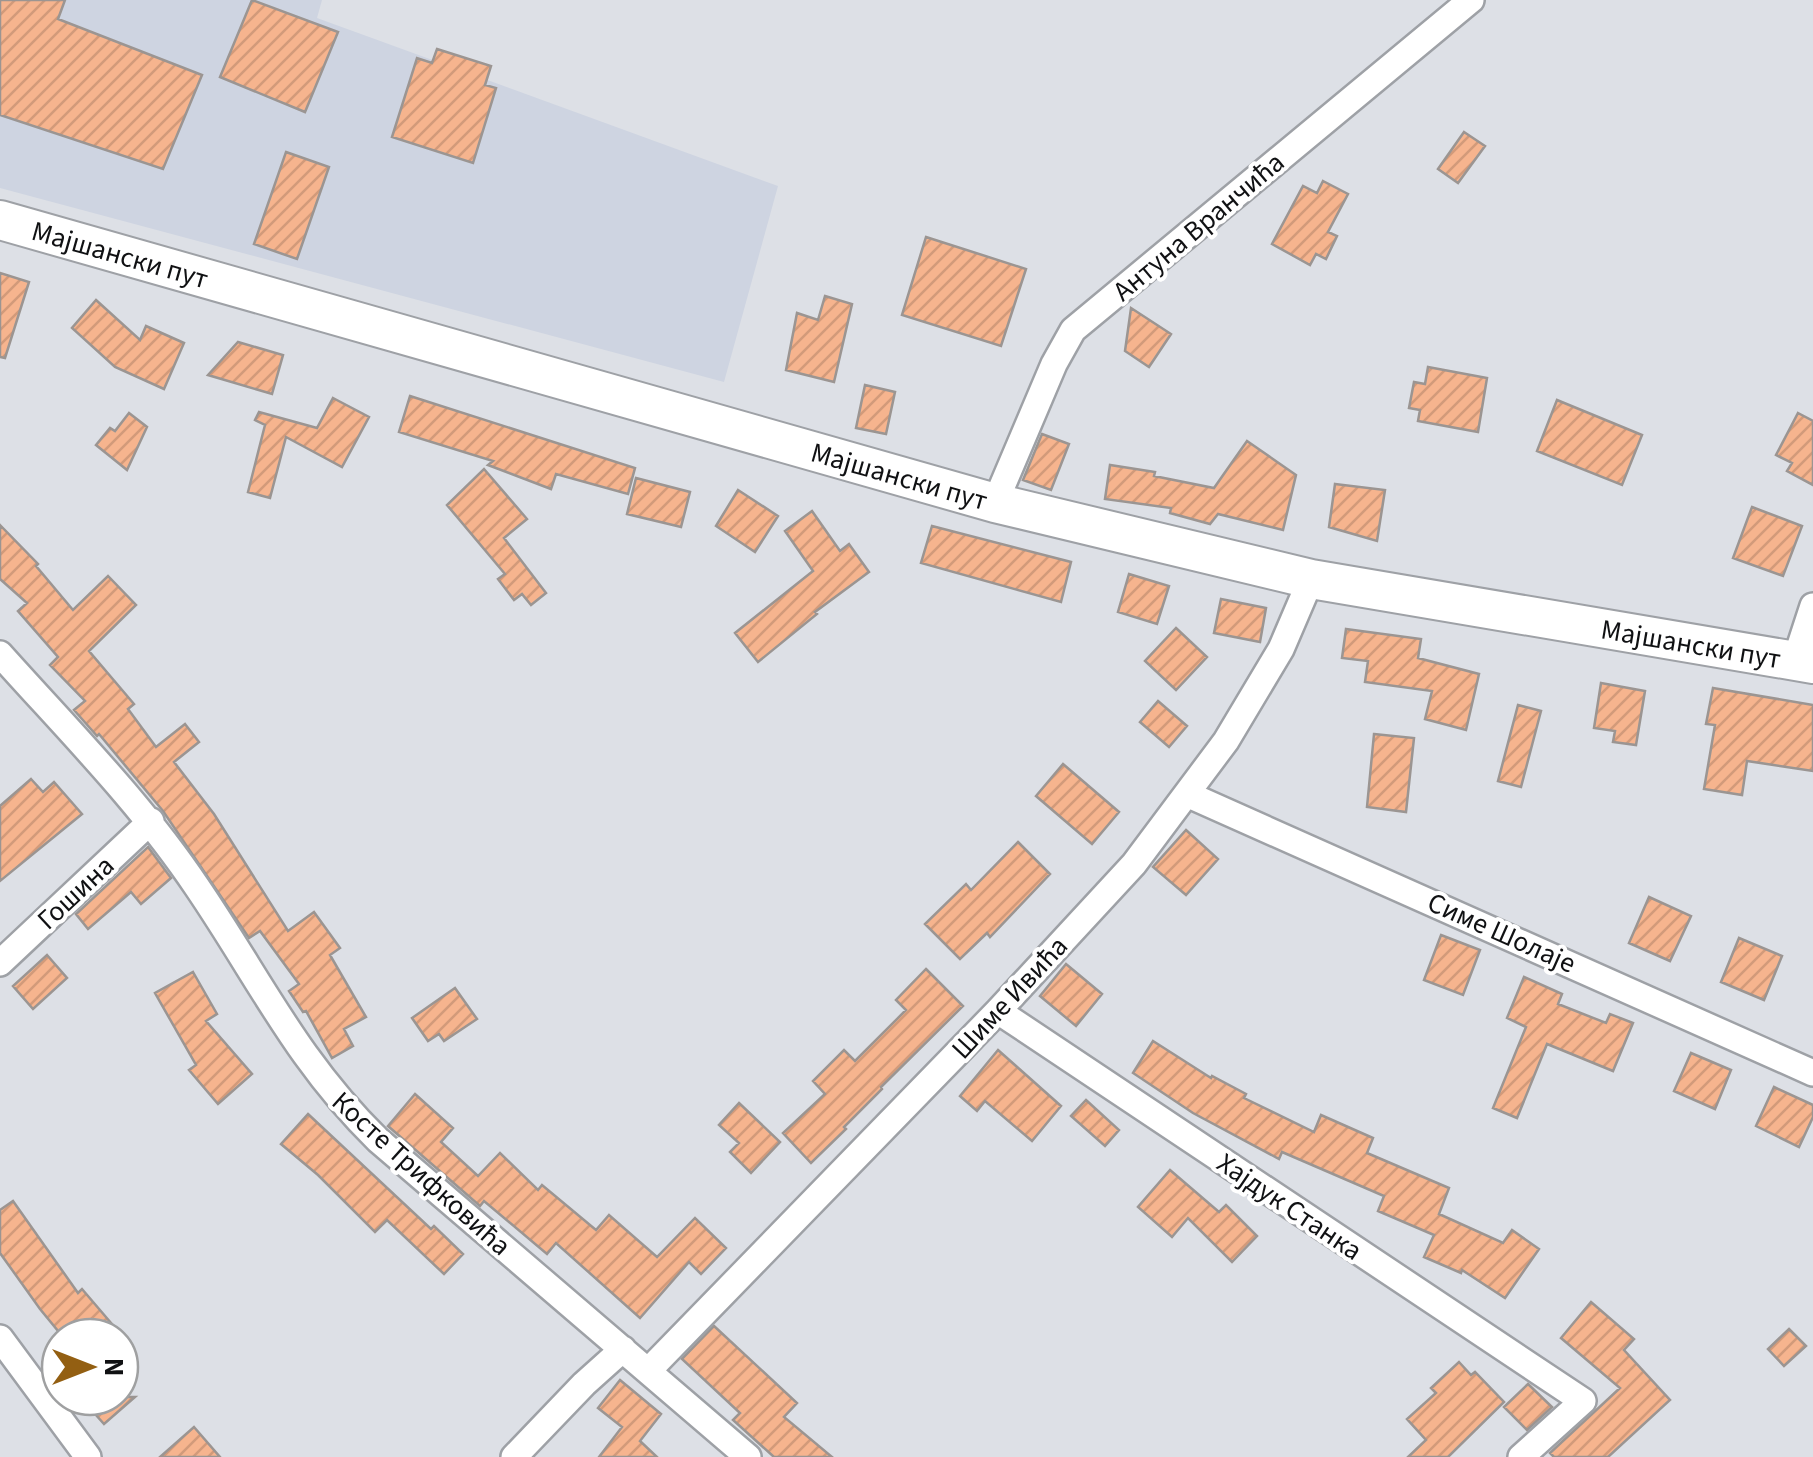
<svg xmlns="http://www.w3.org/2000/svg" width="1813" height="1457" font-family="'Source Sans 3',sans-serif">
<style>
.built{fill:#ced4e1}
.building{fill:url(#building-hatch);stroke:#9b9592;stroke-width:2.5}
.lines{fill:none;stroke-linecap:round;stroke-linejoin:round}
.street-casing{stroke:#9ea1a6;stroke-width:30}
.secondary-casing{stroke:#9ea1a6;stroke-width:42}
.street{stroke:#fff;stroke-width:25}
.secondary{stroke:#fff;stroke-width:38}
.labels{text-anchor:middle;stroke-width:8;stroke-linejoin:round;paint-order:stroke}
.street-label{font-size:28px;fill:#101113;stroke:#fff}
</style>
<defs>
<pattern id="building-hatch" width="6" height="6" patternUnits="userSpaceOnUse" patternTransform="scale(2.5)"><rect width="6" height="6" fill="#f6b48e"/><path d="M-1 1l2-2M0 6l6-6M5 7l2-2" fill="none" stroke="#d29a7a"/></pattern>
</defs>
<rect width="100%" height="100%" fill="#dde0e6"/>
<!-- built -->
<path class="built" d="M0 0H322L317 18 778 186 724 382 0 188Z"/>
<!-- building -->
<path class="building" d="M0 0H65L58 19 202 75 163 169 0 115Z
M252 0 338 32 305 112 220 77Z
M437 49 491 66 485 85 496 88 473 163 392 137 417 58 432 63Z
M1464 132 1485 146 1458 183 1438 169Z
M286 152 329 167 297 259 254 244Z
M1323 181 1348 194 1328 232 1337 236 1326 259 1316 254 1310 265 1272 244 1303 186 1317 193Z
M926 237 1026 269 1001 346 902 315Z
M0 273 29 282 5 358 0 357Z
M825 296 852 304 834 382 786 370 797 313 818 320Z
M96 300 140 340 146 326 184 343 164 389 115 367 72 328Z
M1131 308 1171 334 1149 367 1125 351Z
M238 342 283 355 272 394 208 375Z
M1428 367 1487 378 1478 432 1418 421 1420 410 1409 408 1414 382 1425 384Z
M865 385 895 392 886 434 856 428Z
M410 396 635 468 628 494 556 474 551 489 488 465 493 461 399 432Z
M333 398 369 417 342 467 286 437 270 498 248 492 265 425 255 420 259 412 317 428Z
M1557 400 1642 435 1622 485 1537 451Z
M129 413 147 427 127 470 96 445 110 428 115 431Z
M1798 413 1813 421V485L1787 471 1792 463 1776 455Z
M1042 434 1069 444 1051 490 1023 480Z
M1247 441 1296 475 1283 530 1218 514 1210 524 1170 513 1171 508 1105 499 1110 465 1155 472 1154 476 1214 488Z
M484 469 527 519 504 538 546 593 531 605 522 594 514 600 498 579 505 574 447 505Z
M636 478 690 492 681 527 627 514Z
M1335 484 1385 490 1377 541 1329 527Z
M738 490 778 516 755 552 716 526Z
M1752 507 1802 526 1783 576 1733 558Z
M812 511 840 551 849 544 869 572 815 612 817 614 758 662 735 633 813 571 785 531Z
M0 525 38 564 36 566 73 610 108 576 136 605 89 651 134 704 128 709 156 747 185 724 199 742 174 762 214 814 288 931 314 912 340 948 330 955 366 1017 344 1029 353 1046 332 1058 306 1011 303 1012 289 991 299 984 260 931 249 938 163 811 99 734 97 736 74 710 85 701 50 665 58 657 18 611 27 603 0 579Z
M932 526 1071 562 1061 602 921 563Z
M1129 574 1169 586 1157 624 1118 612Z
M1221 599 1266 608 1260 642 1214 633Z
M1176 628 1207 657 1176 690 1145 661Z
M1346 629 1421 639 1418 658 1479 674 1466 730 1425 719 1432 691 1365 682 1368 661 1342 658Z
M1601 683 1645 691 1636 745 1613 742 1615 731 1594 728Z
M1713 688 1813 705V771L1747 761 1742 795 1704 789 1715 725 1706 724Z
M1158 701 1187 726 1169 747 1140 722Z
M1518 705 1541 711 1521 787 1498 781Z
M1374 734 1414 738 1406 812 1367 807Z
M1063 764 1119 812 1092 844 1036 796Z
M31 779 43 792 54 782 82 814 0 881V806Z
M1186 830 1218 859 1186 895 1153 867Z
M1018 842 1050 874 990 937 987 933 960 959 925 924 966 884 971 890Z
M148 847 171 878 141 904 131 892 88 929 76 914Z
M1649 897 1691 916 1670 961 1629 943Z
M1441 935 1480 950 1463 995 1424 980Z
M1739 938 1782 956 1764 1000 1721 982Z
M47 955 67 978 33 1009 13 986Z
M1066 964 1102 994 1076 1026 1040 996Z
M926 969 963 1006 881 1087 882 1089 844 1127 846 1129 811 1163 783 1133 825 1094 813 1081 844 1050 855 1061 906 1010 896 1000Z
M193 972 217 1014 206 1021 252 1074 218 1104 189 1070 196 1065 155 993Z
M1524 977 1562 994 1558 1004 1606 1023 1610 1014 1633 1023 1613 1071 1547 1044 1517 1118 1493 1108 1526 1027 1507 1018Z
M455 988 477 1019 444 1041 439 1034 428 1041 412 1018Z
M1153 1041 1211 1078 1212 1076 1246 1094 1244 1098 1314 1132 1321 1115 1373 1138 1367 1153 1449 1188 1439 1214 1503 1243 1512 1230 1539 1249 1505 1298 1462 1270 1461 1273 1424 1257 1434 1235 1378 1211 1384 1196 1282 1152 1279 1159 1193 1113 1133 1073Z
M998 1050 1061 1106 1032 1141 985 1101 977 1111 960 1096Z
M1691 1053 1731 1070 1715 1109 1674 1091Z
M1774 1087 1813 1105V1117L1799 1147 1756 1126Z
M415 1094 453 1128 441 1142 478 1176 500 1153 538 1190 542 1185 596 1230 609 1215 657 1257 695 1218 726 1248 701 1274 689 1262 640 1318 556 1243 547 1254 484 1201 480 1206 388 1126Z
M1086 1100 1119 1130 1105 1146 1071 1116Z
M739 1103 780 1142 751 1173 730 1152 739 1143 719 1125Z
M308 1114 431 1229 434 1226 463 1254 444 1274 387 1220 375 1232 318 1175 281 1144Z
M1170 1170 1219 1212 1226 1205 1257 1236 1232 1262 1188 1218 1172 1237 1138 1207Z
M13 1201 78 1293 82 1289 123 1337H63L40 1309 0 1253V1210Z
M1591 1302 1634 1339 1624 1350 1670 1400 1608 1457H1554L1550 1453 1620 1388 1561 1338Z
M714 1326 797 1403 784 1417 832 1457H774L733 1420 740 1413 682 1359Z
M1789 1329 1806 1346 1784 1366 1768 1349Z
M1459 1362 1471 1375 1475 1372 1504 1402 1448 1457H1408L1426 1440 1407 1419 1436 1393 1431 1388Z
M620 1380 661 1414 640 1441 657 1457H599L622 1427 598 1408Z
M1528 1384 1552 1407 1527 1430 1504 1407Z
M80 1397H135L104 1424Z
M194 1427 220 1457H160Z"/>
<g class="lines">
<!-- street casing -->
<g class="street-casing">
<path id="street" d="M995 503 1054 364 1073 330 1471 0
M0 654C68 730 140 802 197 887 259 978 297 1061 378 1140L748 1457
M1795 661 1813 606
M1189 795 1813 1073
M0 963 151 821
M998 1011 1583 1401 1521 1457
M0 1338 88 1457
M648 1371 998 1011 1134 864 1226 741 1281 649 1311 579
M514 1457 584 1384 623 1349"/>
</g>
<!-- secondary casing -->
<g class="secondary-casing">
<g id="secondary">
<path id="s1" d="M0 220 995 503 1311 579 1813 664"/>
</g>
</g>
<!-- street -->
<use href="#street" class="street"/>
<!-- secondary -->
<use href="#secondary" class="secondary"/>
</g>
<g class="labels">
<!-- street labels -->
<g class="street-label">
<text transform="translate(1198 226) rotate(-40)" y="10">Антуна Вранчића</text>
<text dy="10" stroke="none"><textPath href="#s1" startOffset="125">Мајшански пут</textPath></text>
<text dy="10" stroke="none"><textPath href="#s1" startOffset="935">Мајшански пут</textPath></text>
<text dy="10" stroke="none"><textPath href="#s1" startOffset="1745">Мајшански пут</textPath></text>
<text transform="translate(75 892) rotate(-43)" y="10">Гошина</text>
<text transform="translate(1502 932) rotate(24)" y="10">Симе Шолаје</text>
<text transform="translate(1009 997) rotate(-47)" y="10">Шиме Ивића</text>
<text transform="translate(422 1173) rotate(42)" y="10">Косте Трифковића</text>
<text transform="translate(1290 1206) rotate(34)" y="10">Хајдук Станка</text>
</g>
</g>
<!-- north arrow -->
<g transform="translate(90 1367) rotate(90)"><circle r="48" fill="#ffffff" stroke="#9fa0a1" stroke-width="2.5"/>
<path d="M0-8L18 38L0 25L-18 38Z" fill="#935f12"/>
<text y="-15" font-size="28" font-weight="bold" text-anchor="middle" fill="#101113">N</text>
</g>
</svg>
